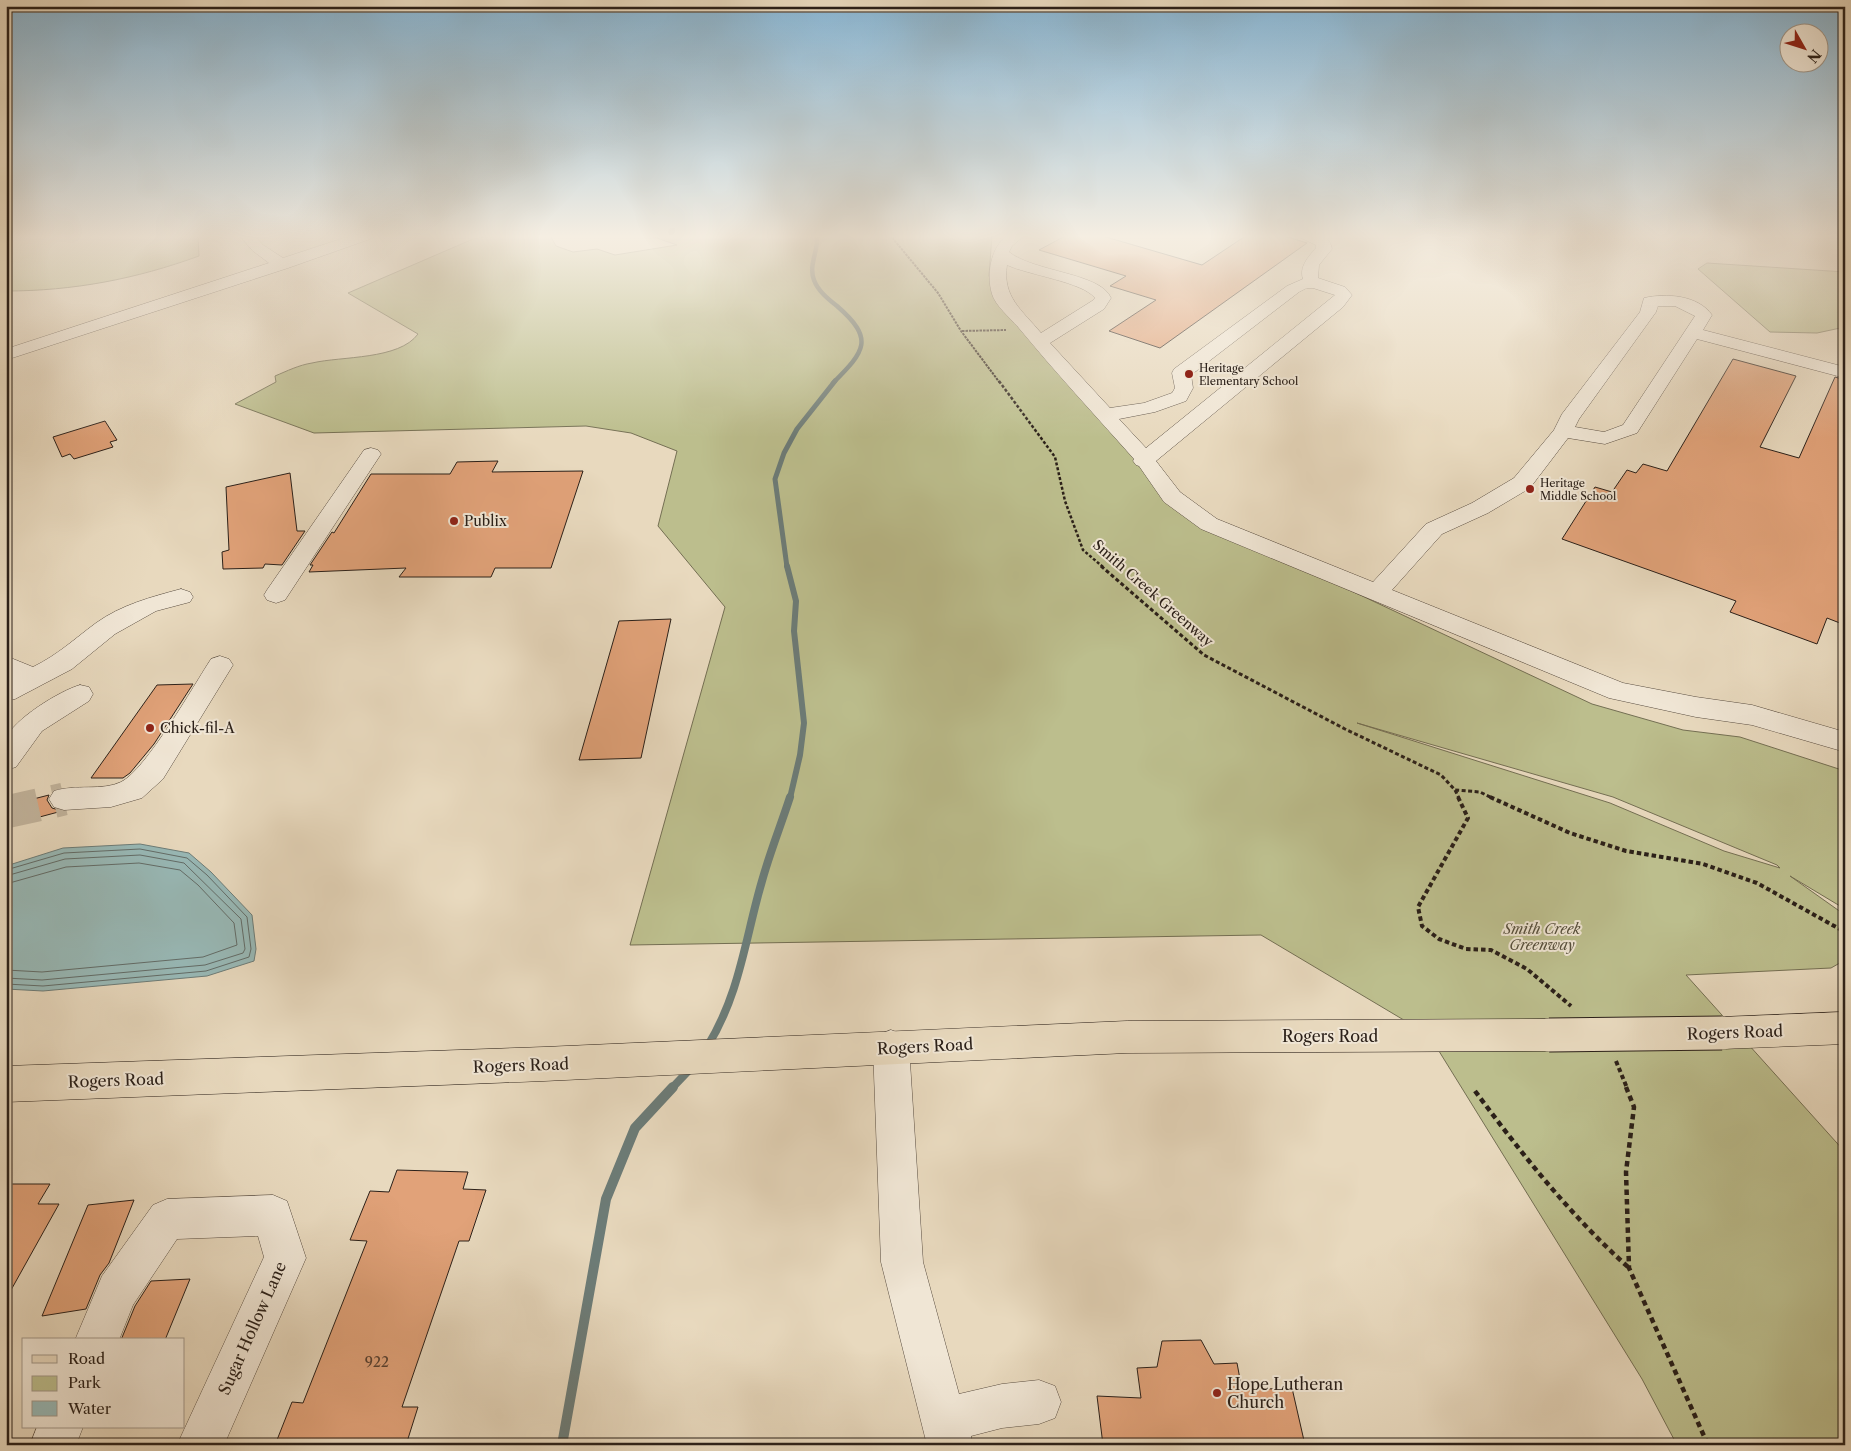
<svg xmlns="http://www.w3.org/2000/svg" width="1851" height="1451" font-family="'Libre Caslon Text',serif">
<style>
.green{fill:#bcbe8d;stroke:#746f53;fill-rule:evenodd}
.water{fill:#98b9b7;stroke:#6c7c78}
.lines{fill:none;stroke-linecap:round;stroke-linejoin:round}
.shore{stroke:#626c68;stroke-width:1}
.stream-far4{stroke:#6c7c78;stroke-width:4.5}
.stream-far3{stroke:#6c7c78;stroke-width:5}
.stream-far2{stroke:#6c7c78;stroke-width:6}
.stream-far1{stroke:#6c7c78;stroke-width:8}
.stream{stroke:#6c7c78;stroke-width:10}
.building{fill:#e1a279;stroke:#2b2019}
.minor-tunnel{stroke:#c2b49d;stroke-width:33;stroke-dasharray:33 16;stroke-linecap:butt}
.minor-casing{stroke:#5a4e42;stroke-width:1}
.major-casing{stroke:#2b2019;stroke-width:1}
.path-far4{stroke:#2b2019;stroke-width:2;stroke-dasharray:2.5 1;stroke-linecap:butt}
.path-far3{stroke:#2b2019;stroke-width:2.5;stroke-dasharray:3 2;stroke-linecap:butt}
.path-far2{stroke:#2b2019;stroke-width:3;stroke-dasharray:4 2.5;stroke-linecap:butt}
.path-far1{stroke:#2b2019;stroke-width:4;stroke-dasharray:4.5 3;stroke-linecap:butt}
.path{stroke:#2b2019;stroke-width:4.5;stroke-dasharray:5.5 4;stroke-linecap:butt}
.minor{fill:#f0e6d5;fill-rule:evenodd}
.major{fill:#e8d9be;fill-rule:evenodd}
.major-bridge-casing{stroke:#2b2019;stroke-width:35;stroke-linecap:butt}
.major-bridge{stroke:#e8d9be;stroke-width:33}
.poi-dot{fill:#8f2418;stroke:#f0e6d5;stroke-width:2}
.labels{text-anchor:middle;stroke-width:4;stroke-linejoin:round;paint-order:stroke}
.far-poi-label{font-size:11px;fill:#2b2019;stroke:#f0e6d5;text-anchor:start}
.poi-label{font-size:14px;fill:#2b2019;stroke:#f0e6d5;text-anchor:start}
.street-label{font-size:14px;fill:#2b2019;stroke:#f0e6d5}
.park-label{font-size:14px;font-style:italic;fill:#564f3c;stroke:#f0e6d5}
.near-number-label{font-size:14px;fill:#584031}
.near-street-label{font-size:16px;fill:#2b2019;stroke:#f0e6d5}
.near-poi-label{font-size:16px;fill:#2b2019;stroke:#f0e6d5;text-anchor:start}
</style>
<rect width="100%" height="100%" fill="#e8d9be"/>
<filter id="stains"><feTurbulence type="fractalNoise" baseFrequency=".004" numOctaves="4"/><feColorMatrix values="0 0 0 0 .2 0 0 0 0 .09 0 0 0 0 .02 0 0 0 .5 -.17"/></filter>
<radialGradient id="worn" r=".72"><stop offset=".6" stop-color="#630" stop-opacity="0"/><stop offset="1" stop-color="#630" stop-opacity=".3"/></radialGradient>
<!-- green -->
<path class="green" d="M6 235H198L199 256C136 279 73 291 6 291Z
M499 235H550L556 246 573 252 597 249 615 255 677 245 648 235H992L989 276 1000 295 1039 342 1209 524 1592 704 1683 730 1740 737 1845 771V909L1790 876 1845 915V960L1831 968 1686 975 1845 1152V1445H1677L1642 1379 1429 1035 1261 935 630 945 725 607 658 526 677 451 631 433 586 426 314 433 235 404 276 382 275 376C287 371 299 365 312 363 342 356 399 360 418 334L348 293 473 239ZM1357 723 1613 797 1777 865 1780 868 1724 851 1610 803Z
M1707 263 1845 272V327L1817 333 1770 332 1698 269Z"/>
<!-- water -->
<path class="water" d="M140 844 189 853 211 872 252 915 256 949 254 961 207 976 43 991 6 989V866L63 848Z"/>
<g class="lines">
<!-- shore -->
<path class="shore" d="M6 870 64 853 140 849 187 858 207 875 247 917 251 949 249 957 206 971 43 986 6 984
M6 876 65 859 140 855 184 863 241 919 245 949 243 953 205 965 42 980 6 978
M6 884 66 867 139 863 180 870 198 885 234 923 237 945 203 957 42 972 6 970"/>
<!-- stream-far4 -->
<path class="stream-far4" d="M817 235C819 250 808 265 814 280 818 291 828 299 837 306 875 339 865 351 833 383"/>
<!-- stream-far3 -->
<path class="stream-far3" d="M787 567 775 479 784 453 797 429 835 381"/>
<!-- stream-far2 -->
<path class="stream-far2" d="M787 566 796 601 794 631 804 723 800 755 790 798"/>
<!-- stream-far1 -->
<path class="stream-far1" d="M707 1047C740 994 745 939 762 881 770 852 781 825 790 797
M672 1088 692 1067"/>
<!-- stream -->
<path class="stream" d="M562 1445 606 1199 635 1128 673 1087"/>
</g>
<!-- building -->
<path class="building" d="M1067 235H1099L1202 265 1247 235H1281L1307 243 1160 348 1109 331 1156 300 1110 286 1126 276 1039 250Z
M1733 359 1796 376 1760 447 1799 458 1835 377 1845 380V625L1827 618 1817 644 1730 612 1736 601 1562 539 1595 487 1612 492 1627 470 1636 473 1643 464 1667 471Z
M105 421 117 440 110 442 113 447 74 459 70 454 62 457 53 437Z
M498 461 492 472 583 471 551 568H495L491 577H399L406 568 309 572 313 565H310L332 532 334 533 371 474H450L457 462Z
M290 473 297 531H305L282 565 265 564 263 568 223 569 222 552 229 550 226 487Z
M671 619 641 758 579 760 619 621Z
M193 684 154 744 130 773 123 778H91L157 685Z
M49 795 47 800 52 808 62 811 6 826V806Z
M397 1170 468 1172 463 1189 486 1190 469 1241H459L402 1407H418L406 1445H275L292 1402 303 1403 367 1241 350 1240 370 1191 389 1192Z
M6 1184H50L38 1204H59L6 1299Z
M134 1200 109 1263 100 1275 86 1309 42 1316 88 1205Z
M190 1279 165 1340H121L135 1306 151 1281Z
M1201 1340 1214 1364 1237 1363 1242 1390 1292 1388 1305 1445H1103L1097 1396 1141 1398 1137 1368 1157 1367 1162 1341Z"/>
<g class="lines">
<!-- minor-tunnel -->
<path class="minor-tunnel" d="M6 812 64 799"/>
<!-- minor casing -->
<g class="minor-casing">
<path id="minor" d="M239 235H254L263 245 283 258 353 235H375L373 238 288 268 6 360V349L269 263 253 251Z
M1008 235H1025L1012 246 1009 252C1034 272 1101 273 1111 298L1104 309 1050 343 1110 408 1144 403 1172 393 1175 388 1172 373 1174 369 1287 286 1303 279C1299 267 1308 257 1316 248V245L1301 238 1299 235C1313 235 1329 232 1332 249L1319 265 1318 278 1345 287 1352 295 1343 307 1156 461 1180 492 1217 519 1373 582 1426 524 1472 503 1514 478 1554 430 1562 414 1640 312 1644 298C1666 293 1698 295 1712 315L1703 330 1845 367V378L1697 339 1637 433 1605 444 1568 438 1530 488 1488 513 1442 534 1392 590 1623 683 1696 697 1752 705 1845 732V752L1752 725 1696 717 1609 698 1201 529 1164 502 1139 466 1136 465 1133 461 1134 459C1095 415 1055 372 1018 327 1010 318 995 305 992 294 986 274 991 246 1008 235ZM1007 265C1028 275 1083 282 1095 298L1092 301 1041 333C1022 310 1002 297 1007 265ZM1307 288H1313L1335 295 1146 448 1119 419 1155 412 1186 401 1193 388 1191 375 1299 292ZM1658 306H1675L1695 316 1623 425 1604 432 1575 427 1579 419 1656 312Z
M371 448 378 450 381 454 285 600 276 603 267 600 264 595 267 590 364 450Z
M181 589 190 592 193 597 190 602 156 611 115 634 72 669 15 699 6 701V681L10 679 6 676V656L33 667C59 654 73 640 96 623 121 605 151 597 181 589Z
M220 656 229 659 233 665 163 779 142 798 111 807 64 810 54 807 49 799 54 791C75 784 103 791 121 782 146 770 194 685 211 659Z
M80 685 89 687 93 694 89 701 42 731 16 767 6 770C6 761 4 748 6 739 12 720 61 690 80 685Z
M891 1030 904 1035 909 1047 923 1262 959 1394 1002 1384 1039 1380 1055 1386 1061 1402 1055 1418 1039 1424 1002 1428 971 1436 973 1445H927L881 1262 873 1047 878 1035Z
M273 1195 287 1201 306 1258 224 1445H177L264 1257 258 1236 177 1239 133 1305 119 1340H75L102 1276 153 1205 167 1199Z
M37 1427H83L76 1445H30Z"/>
</g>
<!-- major casing -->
<g class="major-casing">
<path id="major" d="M1845 1012V1044L1722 1049 1709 1045 1704 1033 1709 1021 1722 1017Z
M1549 1019 1562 1023 1567 1035 1562 1047 1549 1051 1127 1053 544 1081 6 1102V1066L544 1047 1127 1021Z"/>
</g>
<!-- path-far4 -->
<path class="path-far4" d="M890 235 938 293 961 331 1000 383
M962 331 1006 330"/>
<!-- path-far3 -->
<path class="path-far3" d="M999 381 1055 457 1065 501 1083 550 1103 567"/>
<!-- path-far2 -->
<path class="path-far2" d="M1101 566 1204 655 1345 729 1441 775 1455 790 1480 792 1492 798
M1455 790 1459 798"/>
<!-- path-far1 -->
<path class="path-far1" d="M1458 797 1468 818 1418 907 1422 926 1439 939 1466 949 1491 950 1527 969 1571 1006
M1490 797 1570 833 1626 851 1703 864 1757 883 1845 932
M1616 1061 1627 1088"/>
<!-- path -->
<path class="path" d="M1626 1087 1634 1107 1626 1172 1629 1268 1708 1445
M1475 1091C1522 1154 1569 1214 1628 1267"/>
<!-- minor -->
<use href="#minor" class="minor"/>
<!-- major -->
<use href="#major" class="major"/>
<!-- major-bridge casing -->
<g class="major-bridge-casing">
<path id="major-bridge" d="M1549 1035 1722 1033"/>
</g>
<!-- major-bridge -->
<use href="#major-bridge" class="major-bridge"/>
</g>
<!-- sky -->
<linearGradient id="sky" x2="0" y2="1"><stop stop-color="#88b6d4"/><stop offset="0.54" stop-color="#f5eee2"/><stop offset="1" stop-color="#f5eee2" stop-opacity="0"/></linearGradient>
<rect width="1851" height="438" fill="url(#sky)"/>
<!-- markers -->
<g class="poi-dot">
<circle cx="1189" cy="374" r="5"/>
<circle cx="1530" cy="489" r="5"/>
<circle cx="454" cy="521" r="5"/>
<circle cx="150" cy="728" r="5"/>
<circle cx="1217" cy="1393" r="5"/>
</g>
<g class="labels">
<!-- far-poi labels -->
<g class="far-poi-label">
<text x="1199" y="372">Heritage<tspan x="1199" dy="13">Elementary School</tspan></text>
<text x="1540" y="487">Heritage<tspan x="1540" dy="13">Middle School</tspan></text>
</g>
<!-- poi labels -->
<g class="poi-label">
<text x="464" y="526">Publix</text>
<text x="160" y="733">Chick-fil-A</text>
</g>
<!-- street labels -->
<g class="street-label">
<text transform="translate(1153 593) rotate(41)" y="5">Smith Creek Greenway</text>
</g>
<!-- park labels -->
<g class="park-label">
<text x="1542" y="934">Smith Creek<tspan x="1542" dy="16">Greenway</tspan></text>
</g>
<!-- near-number labels -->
<g class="near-number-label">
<text x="377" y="1367">922</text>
</g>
<!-- near-street labels -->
<g class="near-street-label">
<text transform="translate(1735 1032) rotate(-2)" y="6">Rogers Road</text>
<text x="1330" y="1042">Rogers Road</text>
<text transform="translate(925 1046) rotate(-3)" y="6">Rogers Road</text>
<text transform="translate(521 1065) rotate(-2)" y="6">Rogers Road</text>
<text transform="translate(116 1080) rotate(-2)" y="6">Rogers Road</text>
<text transform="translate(252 1328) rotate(-66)" y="6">Sugar Hollow Lane</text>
</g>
<!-- near-poi labels -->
<g class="near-poi-label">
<text x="1227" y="1390">Hope Lutheran<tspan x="1227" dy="18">Church</tspan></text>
</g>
</g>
<!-- margin -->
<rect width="1851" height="1451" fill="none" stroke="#e8d9be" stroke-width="25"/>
<rect x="8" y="8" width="1836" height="1436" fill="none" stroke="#2b2019" stroke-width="2.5"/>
<rect x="12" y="12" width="1826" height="1426" fill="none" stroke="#2b2019"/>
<!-- legend -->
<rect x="22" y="1338" width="162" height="90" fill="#f0e6d5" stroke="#a1978a"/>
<rect x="32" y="1355" width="25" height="8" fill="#e8d9be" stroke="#a1978a"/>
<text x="68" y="1364" font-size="15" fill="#2b2019">Road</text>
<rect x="32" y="1376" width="25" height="15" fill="#bcbe8d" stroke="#a1978a"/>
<text x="68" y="1388" font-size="15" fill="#2b2019">Park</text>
<rect x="32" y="1401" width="25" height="15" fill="#98b9b7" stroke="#a1978a"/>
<text x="68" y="1414" font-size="15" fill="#2b2019">Water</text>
<!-- north arrow -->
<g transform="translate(1804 48) rotate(129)"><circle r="24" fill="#f0e6d5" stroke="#a1978a"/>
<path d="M0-4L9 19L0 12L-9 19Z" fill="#8f2418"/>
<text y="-8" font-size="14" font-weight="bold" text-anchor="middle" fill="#2b2019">N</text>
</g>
<rect width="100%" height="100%" filter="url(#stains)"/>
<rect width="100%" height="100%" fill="url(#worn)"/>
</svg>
